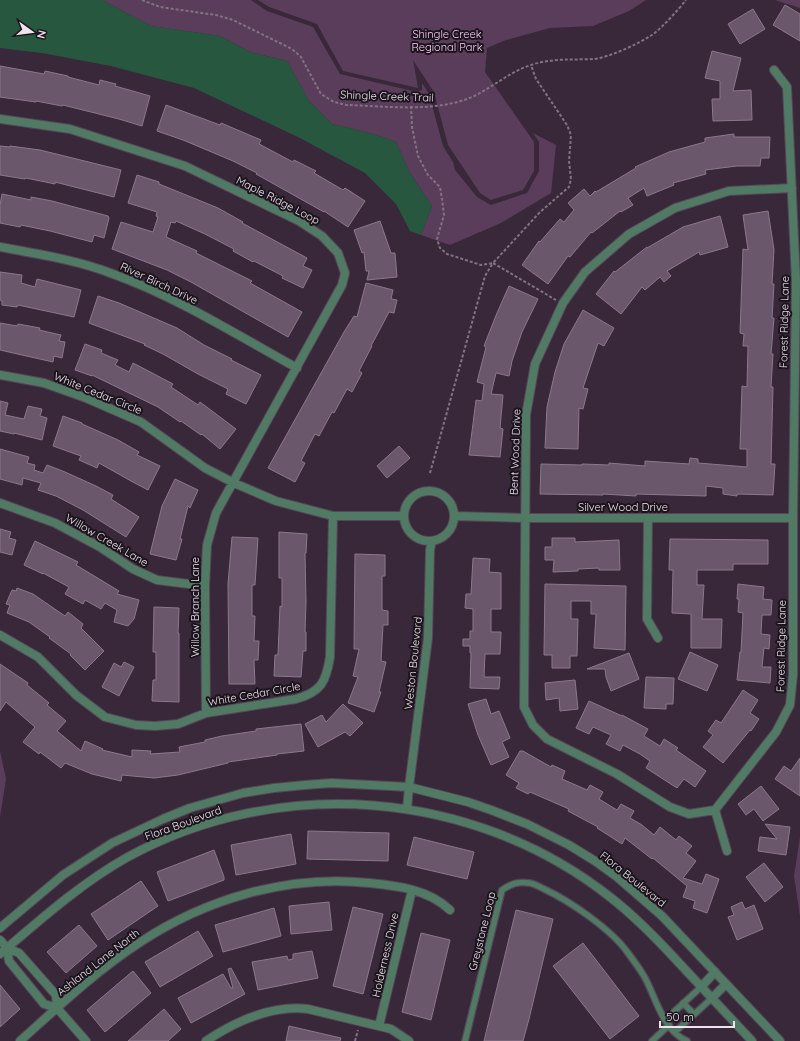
<svg xmlns="http://www.w3.org/2000/svg" width="800" height="1041" font-family="Quicksand,sans-serif">
<style>
.green{fill:#5a3d5b}
.water{fill:#27583f}
.building{fill:#6a576b;stroke:#8c788c}
.lines{fill:none;stroke-linecap:round;stroke-linejoin:round}
.service-casing{stroke:#564657;stroke-width:8}
.minor-casing{stroke:#564657;stroke-width:10}
.tertiary-casing{stroke:#564657;stroke-width:10}
.path{stroke:#827382;stroke-width:2;stroke-dasharray:3 2;stroke-linecap:butt}
.service{stroke:#517a64;stroke-width:5.5}
.minor{stroke:#517a64;stroke-width:8}
.tertiary{stroke:#517a64;stroke-width:8}
.labels{text-anchor:middle;stroke-width:4;stroke-linejoin:round;paint-order:stroke}
.park-label{font-size:11px;fill:#f9ccfa;stroke:#1c141c}
.street-label{font-size:11px;fill:#eee3ee;stroke:#1c141c}
</style>
<rect width="100%" height="100%" fill="#39283a"/>
<!-- green -->
<path class="green" d="M102 0H251L267 11 313 27 340 74 417 92 422 90V83L429 94 443 146 453 162 455 170 477 197 491 205 527 193 539 171V142L533 133 556 145 551 193 501 223 450 245 421 235 432 206 410 173 396 142 370 133 332 124 309 101 287 61 250 52 220 36 151 26Z
M258 0H646L629 11 593 26 550 28 506 40 487 48 485 72 534 142V171L523 190 491 200 480 193 448 145 434 92 413 60 418 88 343 71 317 24 269 7Z
M774 0H800V8L775 0Z
M0 751 6 779 0 817Z
M800 837V916L794 876Z"/>
<!-- water -->
<path class="water" d="M0 0H102L151 26 220 36 250 52 287 61 309 101 332 124 370 133 396 142 410 173 432 206 421 235 410 231 396 204 365 173 300 138 194 88 111 66 42 53 0 48Z"/>
<!-- building -->
<path class="building" d="M785 5 800 14V41L773 25Z
M753 9 765 29 740 44 728 24Z
M712 51 741 58 733 91 751 90 752 120 713 121 712 99H720V81L705 78Z
M0 66 44 74 45 71 68 76V77L99 85 100 80 116 84 115 86 150 96 142 126 119 119 63 105 62 106 36 101V102L0 97Z
M166 105 220 125 221 123 261 140 259 144 293 162 294 160 316 171 314 173 343 190 345 188 365 201 348 227 324 211V212L256 174 257 173 233 161 183 140 157 131Z
M734 134V137H770L769 158H761L760 166H737L705 170 706 174 673 183 674 185 647 196 644 188 628 198 633 205 621 212 620 211 592 233 591 232 570 257 568 256 548 284 522 265 539 241 540 242 560 219 564 222 574 210 568 203 584 189 590 196 595 191 596 192 636 168 635 167 669 152 705 142V138Z
M0 146 10 147V146L40 150 121 170 114 197 55 182V184L26 178 25 179 0 175Z
M137 175 159 182V184L218 208 243 222 242 223 307 258 303 266 312 270 303 288 282 278 283 276 254 261 253 262 233 251 234 249 205 234 176 221 175 223 171 222 166 237 197 251 196 253 252 281 250 283 302 312 288 337 191 282 167 270 112 249 121 222 153 232 158 217 156 216 157 212 128 203Z
M2 194 31 200V197L52 201 108 216 109 218 104 238 94 235 92 242 50 231 21 225 20 227 0 223V205Z
M768 211 774 250 772 284H774L772 318H774L771 354H773L771 387H773L771 464H775L773 495 737 494V496L723 494V488L706 486V496L636 494V496L603 494V495L540 494 541 464 582 465V464L609 465V463L645 466V461L689 464 690 458 698 459V463L747 467V449H740L742 386 747 387 748 346H743L744 334 740 333 743 249 748 250 743 215Z
M720 216 728 247 700 255 699 252 667 271 671 276 664 282 660 277 645 290 642 287 621 314 596 294 614 271 615 272 647 247V248L683 227Z
M380 221 391 253H395L397 277 367 280 369 271H366L364 252 362 253 354 230Z
M0 272 22 275 21 283 35 287 37 279 81 290 74 317 18 305 17 307 2 305V301L0 300Z
M366 283 393 290 391 299 397 300 394 313 389 312 371 346H372L359 371 362 373 352 392 347 389 334 413 332 412 319 436 315 434 301 461 305 463 295 482 268 468 344 332 354 316 357 317Z
M509 286 538 299 522 332 512 361 509 376 496 373 491 394 503 395 500 428 503 429 500 457 469 455 476 400 482 401 484 384 477 382 486 347 484 346 497 313Z
M98 296 119 303 177 328 204 345 232 359 231 360 261 375 246 404 226 394 228 389 198 374 163 354 144 345 145 344 89 323Z
M583 310 614 328 604 346 598 343 583 388 588 389 583 409 579 408 578 449 545 448 547 407 555 372 564 344Z
M0 323 17 326 18 324 40 328 39 330 61 335 59 341 65 342 62 358 54 356 53 362 0 350Z
M85 344 102 350 101 353 118 360 115 365 129 372 133 363 173 384 171 387 198 405 200 402 236 429 220 449 202 434 201 435 181 421 180 422 158 407 92 375V376L75 370Z
M0 401 8 403 5 415 24 419 28 406 42 409 40 416 47 418 42 440 14 433V434L0 431Z
M63 416 82 423V424L118 440 139 452 137 455 160 466 148 490 131 481 99 463 97 468 79 460 81 456 53 446Z
M399 446 410 458 387 478 377 466Z
M0 449 29 457 27 463 35 465 34 470 43 473 47 465 65 472 96 486 113 495 111 499 139 517 126 537 83 510 56 496 38 490 41 483 23 478 22 485 0 479Z
M175 479 198 490 190 508 188 506 180 539H182L176 560 150 554 162 506Z
M0 529 11 532 9 538 16 540 12 555 0 552Z
M279 532 307 534 306 553H305L306 602 305 632H306V651H303L301 677 274 676 275 655H278L280 606 282 607V578H279Z
M232 537 258 538 255 585H252V616H255L254 641H259L258 660H254L255 684H229L228 584Z
M552 538H575V542L619 540 620 570H599V568L578 569V571L553 572 554 560H545V547H552Z
M670 539 768 540V564H733V570H697V585H704L702 619H722L721 648H691V614L672 613 673 570H669Z
M35 541 78 562 76 565 119 591 117 594 139 600 134 619 128 626 114 622 117 610 105 603 101 609 85 600 83 604 65 594 69 587 43 573V574L24 565Z
M355 554 385 555V576H382V610L388 611V625H383L381 661 386 662 379 692H381L374 712 348 703 358 677 353 676 359 649H354Z
M473 558 490 559 489 572 501 573V609H491V632H501L500 654H485L484 677H500L499 689 470 688 471 653H470V646H463V639H470V631H473V609L465 608 466 594H471Z
M545 584 626 586 625 650 594 648 596 614H591V601H571V619H578L577 656H570V668H552V655H544Z
M738 584 764 587 763 599 772 600 771 615H762L761 634 770 635 769 649 764 648 762 667H771L770 683 737 680 740 652H741L743 613 738 612 739 599H737Z
M17 588 33 594 65 616 68 612 83 624 81 628 104 651 85 670 70 655 71 654 49 638 50 637 29 622 7 613 10 605 6 604 12 590 16 591Z
M154 607 179 608 178 633H179V702L152 701 153 680H156V652H153Z
M690 652 718 665 707 691 678 679Z
M629 653 639 679 611 691 606 677 605 669H587Z
M124 662 134 667 119 696 102 687 114 663 121 667Z
M0 664 28 683 27 685 49 703 47 705 66 721 57 731 81 751 85 741 103 749 102 750 132 757V750L151 751 150 754 180 752 179 747 205 742V740L222 736 256 731V729L301 724 304 751 277 754V755L228 762V763L178 775 154 778 122 775 121 781 92 774 65 763 61 768 40 752 39 754 23 742 35 727 6 702 0 711Z
M646 677 674 678 673 704H666V709L644 708Z
M575 680 578 709 560 711 559 698 546 700 545 683Z
M743 690 758 700 750 713 759 719 751 731 750 730 723 763 703 747 713 735 708 731 716 720 721 723Z
M486 699 491 714 499 711 510 738 502 742 509 757 491 765 478 735 468 704Z
M589 701 622 716V715L648 729 644 736 660 746 664 739 678 748 676 750 706 771 695 787 684 779 677 788 646 768 650 761 640 754 623 745 620 751 606 744 611 735 593 727 589 734 576 728Z
M343 704 363 723 350 736 345 732 318 747 305 724 322 715 326 722Z
M520 751H523L551 767 552 765 565 771 562 779 587 790 590 785 603 792 599 799 617 810 621 804 634 811 630 818 642 825 654 835 660 827 676 840 679 836 692 846 686 853 696 861 683 878 702 884 706 874 719 879 707 913 693 908 695 901 683 897 687 886 653 858 652 859 625 838 622 844 597 828 598 827 568 811 569 809 530 792 528 794 516 788 519 783 506 775Z
M800 758V796L775 779 784 766 791 771Z
M761 786 779 809 763 821 754 809 746 815 738 804Z
M765 824 790 827 786 855 758 851 760 837 777 839Z
M308 831 389 833 388 861 307 859Z
M291 834 296 864 236 875 231 845Z
M414 837 474 852 467 879 407 865Z
M214 850 224 877V880L168 901 157 872Z
M764 863 783 887 765 902 746 877Z
M141 881 158 906 108 940 91 914Z
M329 902 332 930 291 934 289 906Z
M742 902 745 909 754 905 763 929 737 940 728 917 734 915 731 907Z
M353 907 383 914 363 994 333 986Z
M274 908 281 936 223 952 215 925Z
M516 910 553 919 529 1019 523 1041H484Z
M79 925 97 946 66 973 47 952Z
M198 931 213 956 160 987 145 962Z
M421 933 450 940 431 1020 402 1012Z
M583 943 639 1016 610 1039 553 966Z
M312 951 318 978 258 990 252 962 287 956 288 960 293 959V954Z
M231 968 245 994 191 1023 178 998 223 974 231 988H233L228 969Z
M133 971 151 993 105 1032 87 1010Z
M0 985 20 1009 0 1027Z
M164 1009 181 1029 168 1041H128Z
M289 1026 341 1038 340 1041H286Z"/>
<g class="lines">
<!-- service casing -->
<g class="service-casing">
<path id="service" d="M683 1003 694 1014
M665 1020 701 987
M675 1032 712 998
M465 1041 502 890C511 884 518 881 530 883 535 884 540 887 544 889 570 901 612 930 628 953 634 961 639 968 644 976 656 997 662 1030 687 1041
M652 1041 669 1025"/>
</g>
<!-- minor casing -->
<g class="minor-casing">
<path id="minor" d="M774 70 787 87 796 281 793 518V675L790 705 776 732 715 810 689 814 670 807 617 774 547 739 533 725 524 707 526 415 535 364 563 303 585 272 629 234 675 208 729 191 792 188
M0 119 70 129 185 166 299 221 322 236 338 253 345 273 342 285 216 513 207 545 205 586 206 713
M0 247C38 254 77 260 113 274 177 297 237 335 297 368
M0 375 44 383 86 398 141 422 205 468 234 483 276 501 333 516H404
M404 516a25 25 0 1 1 50 0a25 25 0 1 1-50 0Z
M0 503 55 523 100 547 133 569 157 580 205 586
M454 516 525 518H793
M648 518 647 619 658 638
M0 635 38 657 76 695 105 717 136 725 155 726 178 724 206 713 296 699C321 692 326 682 330 657L333 516
M409 787 428 638 430 550 432 541
M715 810 727 851
M0 940 7 948 9 961 44 1004 57 1008 86 1041
M7 948 19 953 56 995 57 1008
M701 987 715 972
M712 998 726 984
M379 1026 412 890
M20 1041C58 1007 96 971 139 943 205 899 289 874 369 883 398 886 428 889 450 910
M206 1041C236 1021 272 1005 308 1009L391 1029 409 1041"/>
</g>
<!-- tertiary casing -->
<g class="tertiary-casing">
<path id="tertiary" d="M407 809 409 787
M0 928 63 875 112 843 163 819 190 808 243 793 274 788 305 785 332 783 409 787 468 802 491 810 527 824 569 845 595 861 617 877 662 916 780 1041
M0 954C40 920 80 884 126 858 278 774 473 789 610 897 636 917 658 940 680 964 704 990 728 1015 752 1041"/>
</g>
<!-- path -->
<path class="path" d="M142 0 160 7 216 15 233 20 292 49 301 57 321 94 334 102 346 105C387 106 434 113 472 97 492 88 509 72 531 65 551 58 572 60 594 59 610 57 638 44 652 35 662 28 678 10 686 0
M411 106 412 127 418 156 428 175 440 187 442 199 444 215 437 239 440 248 447 254 481 265 493 263 540 212 569 187 571 179 569 161 571 135 567 125 536 79 531 65
M430 473 485 276 493 263 556 300
M355 1041 358 1030"/>
<!-- service -->
<use href="#service" class="service"/>
<!-- minor -->
<use href="#minor" class="minor"/>
<!-- tertiary -->
<use href="#tertiary" class="tertiary"/>
</g>
<g class="labels">
<!-- park labels -->
<g class="park-label">
<text x="447" y="38">Shingle Creek<tspan x="447" dy="13">Regional Park</tspan></text>
</g>
<!-- street labels -->
<g class="street-label">
<text transform="translate(387 96) rotate(2)" y="4">Shingle Creek Trail</text>
<text transform="translate(278 200) rotate(27)" y="4">Maple Ridge Loop</text>
<text transform="translate(159 283) rotate(25)" y="4">River Birch Drive</text>
<text transform="translate(784 322) rotate(-89)" y="4">Forest Ridge Lane</text>
<text transform="translate(98 393) rotate(22)" y="4">White Cedar Circle</text>
<text transform="translate(515 452) rotate(-88)" y="4">Bent Wood Drive</text>
<text x="623" y="511">Silver Wood Drive</text>
<text transform="translate(107 540) rotate(30)" y="4">Willow Creek Lane</text>
<text transform="translate(195 607) rotate(-90)" y="4">Willow Branch Lane</text>
<text transform="translate(781 646) rotate(-89)" y="4">Forest Ridge Lane</text>
<text transform="translate(413 663) rotate(-84)" y="4">Weston Boulevard</text>
<text transform="translate(254 694) rotate(-10)" y="4">White Cedar Circle</text>
<text transform="translate(183 823) rotate(-20)" y="4">Flora Boulevard</text>
<text transform="translate(633 879) rotate(39)" y="4">Flora Boulevard</text>
<text transform="translate(482 931) rotate(-76)" y="4">Greystone Loop</text>
<text transform="translate(385 955) rotate(-77)" y="4">Holderness Drive</text>
<text transform="translate(98 962) rotate(-38)" y="4">Ashland Lane North</text>
</g>
</g>
<!-- north arrow -->
<g transform="translate(32 32) rotate(104)" stroke="#1c141c" stroke-width="3" paint-order="stroke">
<path d="M0-3L7 15L0 10L-7 15Z" fill="#eee3ee"/>
<text y="-6" font-size="11" font-weight="bold" text-anchor="middle" fill="#eee3ee">N</text>
</g>
<!-- scale -->
<path d="M660 1021v6h74v-6" fill="none" stroke="#eee3ee" stroke-width="2"/>
<text x="666" y="1021" font-size="12" fill="#eee3ee" stroke="#1c141c" stroke-width="3" paint-order="stroke">50 m</text>
</svg>
